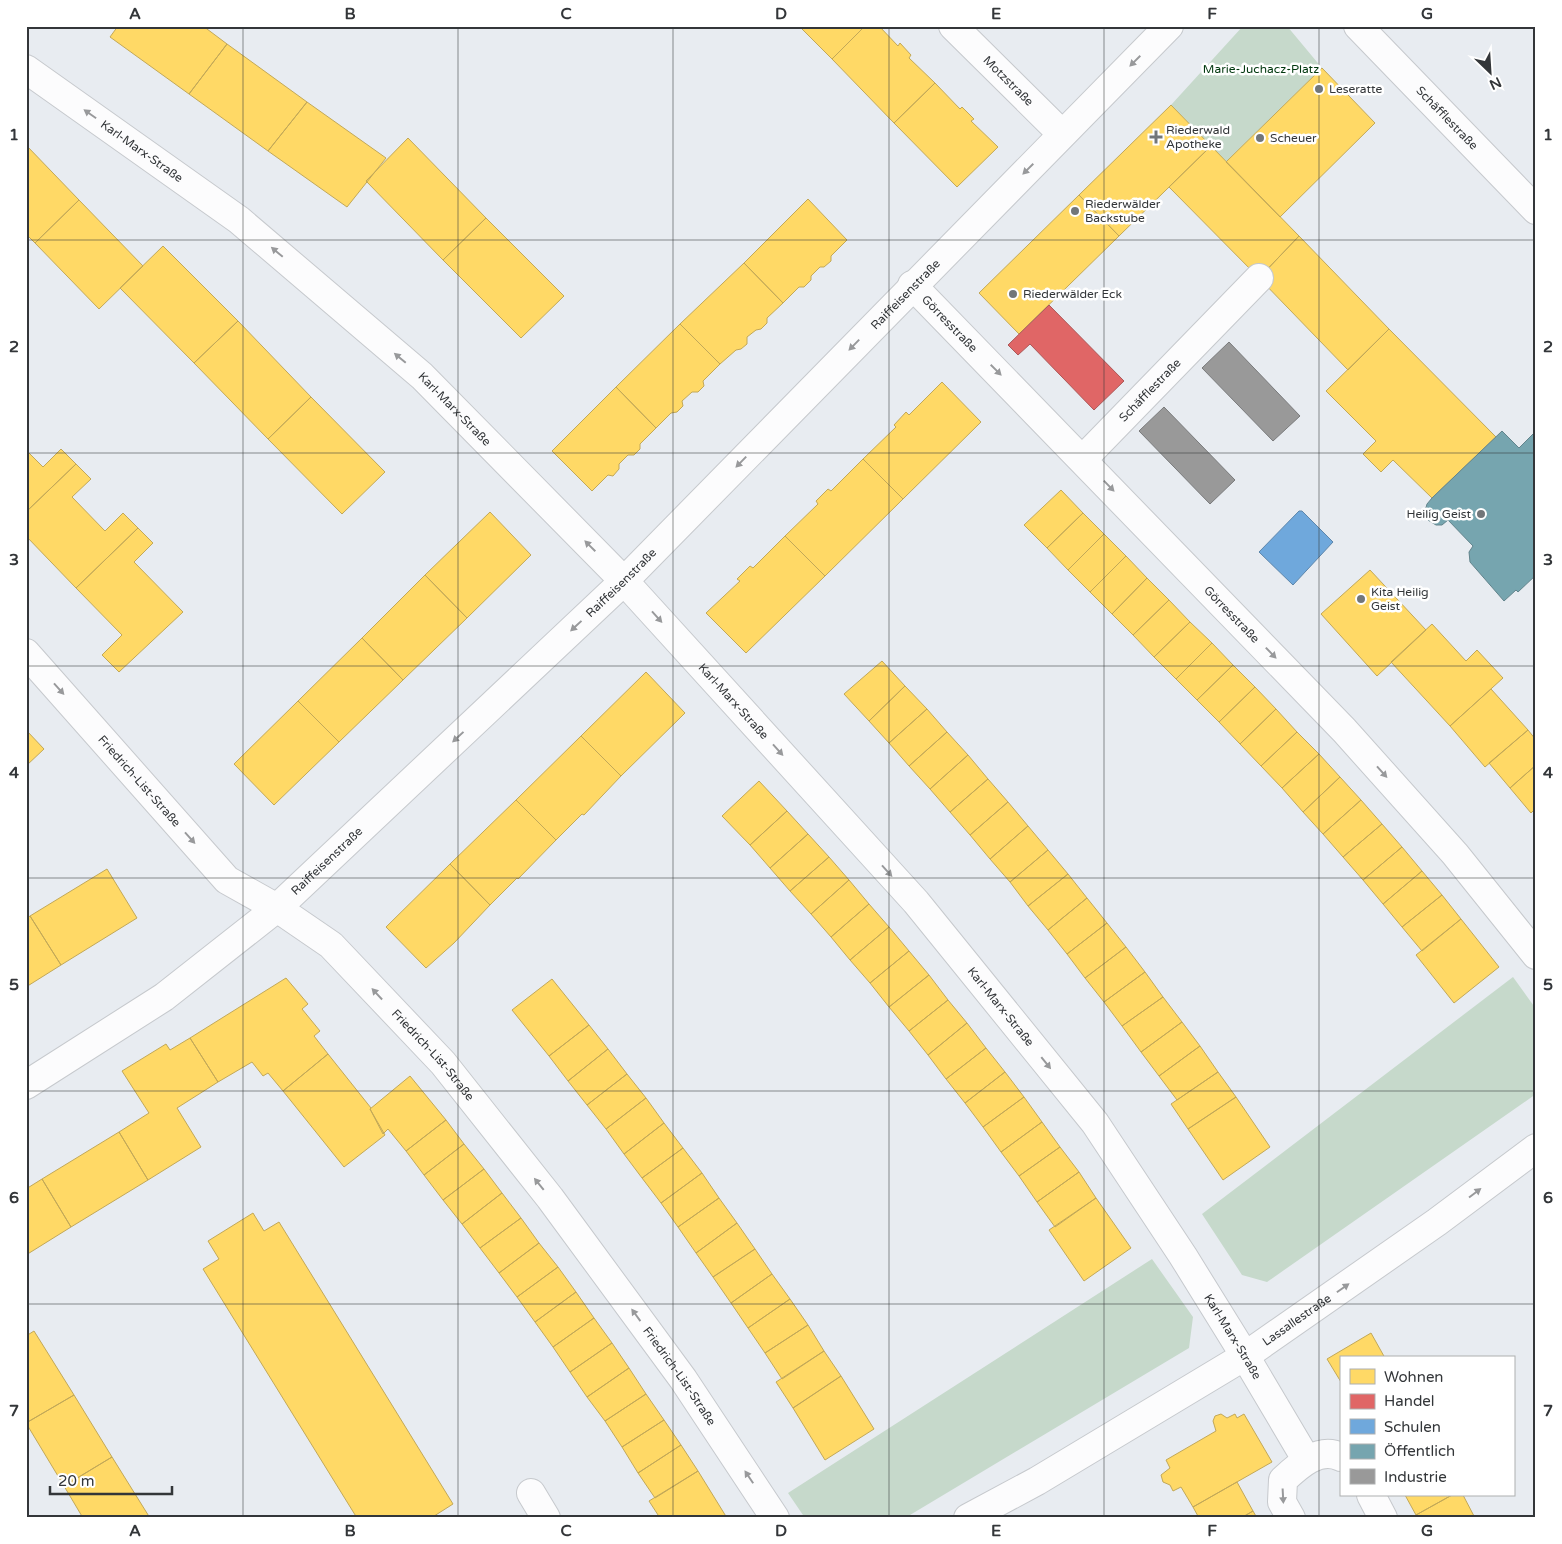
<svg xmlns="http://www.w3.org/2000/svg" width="1562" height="1544" font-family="'Varela Round',sans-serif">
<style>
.green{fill:#c6d9cb}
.homes{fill:#ffd966;stroke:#c2a858}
.shops{fill:#e06666;stroke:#ac5858}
.schools{fill:#6fa8dc;stroke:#5d86ab}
.public{fill:#76a5af;stroke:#62848c}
.industry{fill:#999;stroke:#7a7b7c}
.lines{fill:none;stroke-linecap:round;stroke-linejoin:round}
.minor-casing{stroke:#c6c9cd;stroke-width:30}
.minor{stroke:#fcfcfd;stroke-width:28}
.oneway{fill:#98999b}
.grid{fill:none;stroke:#333639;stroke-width:1;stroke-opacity:0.55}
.poi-dot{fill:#727679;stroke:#fff;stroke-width:2}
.labels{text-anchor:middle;stroke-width:5;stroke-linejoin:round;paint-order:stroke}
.park-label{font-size:12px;fill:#00380e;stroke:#fff}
.street-label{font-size:12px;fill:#333639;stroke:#fff}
.poi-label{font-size:12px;fill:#333639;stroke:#fff;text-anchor:start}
.neatline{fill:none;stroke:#333639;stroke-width:2}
.grid-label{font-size:16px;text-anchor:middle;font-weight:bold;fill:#333639}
</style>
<rect width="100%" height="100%" fill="#e8ecf1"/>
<!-- green -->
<path class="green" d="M1243 26H1287L1322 68 1226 162 1171 105Z
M1513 977 1536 1009V1094L1267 1282 1242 1275 1202 1214Z
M1152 1259 1193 1317 1189 1348 905 1518H805L788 1493Z"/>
<!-- homes -->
<path class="homes" d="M118 26H203L227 44 189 94 110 37Z
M799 26H865L832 59Z
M865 26H879L898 46 900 43 911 55 909 58 935 83 894 123 832 59Z
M227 44 307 102 268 151 189 94Z
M1322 68 1375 123 1280 217 1226 162Z
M935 83 960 109 962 107 974 119 971 121 998 147 957 187 894 123Z
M307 102 386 158 347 207 268 151Z
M1171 105 1211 146 1119 236 1079 195Z
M408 138 486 218 443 260 366 181Z
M26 145 79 200 35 243 26 234Z
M1211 146 1299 236 1259 278 1169 187Z
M1079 195 1119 236 1019 334 979 293Z
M808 199 847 240 831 256V261L824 267H820L811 276V280L804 287H799L783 303 744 263Z
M79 200 143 266 99 309 35 243Z
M486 218 564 296 521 338 443 260Z
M1299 236 1389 329 1348 370 1259 278Z
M163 246 238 321 194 363 120 288Z
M744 263 783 303 767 318V323L761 329 756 330 747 337V344L741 349 736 350 720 364 680 324Z
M238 321 311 397 268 439 194 363Z
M680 324 720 364 703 381 704 386 698 392H692L682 401 683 406 677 412 671 413 656 428 616 387Z
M1389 329 1496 437 1432 498 1393 460 1381 472 1363 454 1376 441 1326 391Z
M942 382 981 422 903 499 863 459 896 427 894 425 906 412 909 415Z
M616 387 656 428 640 444V449L634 455H628L619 464V469L613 476 608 475 592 491 552 451Z
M311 397 385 472 342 514 268 439Z
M61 449 76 464 26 512V450L43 467Z
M863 459 903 499 825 576 785 536 818 504 816 501 828 489 831 491Z
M76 464 91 479 72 497 105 531 123 513 138 528 76 588 26 536V512Z
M1061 490 1083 513 1047 548 1024 525Z
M490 512 531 555 467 618 425 575Z
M1083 513 1104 534 1068 570 1047 548Z
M138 528 153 543 134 562 183 612 119 672 102 655 122 635 76 588Z
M1104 534 1126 556 1090 592 1068 570Z
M785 536 825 576 746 653 706 613 740 581 737 579 750 566 753 568Z
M1126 556 1147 578 1112 614 1090 592Z
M1370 570 1426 630 1377 676 1321 614Z
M425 575 467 618 403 680 362 638Z
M1147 578 1169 600 1133 635 1112 614Z
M1169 600 1190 622 1154 657 1133 635Z
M1190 622 1212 643 1176 679 1154 657Z
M1432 624 1466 661 1477 650 1503 678 1450 726 1391 662Z
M362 638 403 680 339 742 298 701Z
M1212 643 1233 665 1197 700 1176 679Z
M882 661 905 686 869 721 844 694Z
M1233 665 1255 687 1219 722 1197 700Z
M646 672 685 713 621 776 581 736Z
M905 686 927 709 889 743 869 721Z
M1255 687 1276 709 1240 744 1219 722Z
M1491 689 1528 730 1485 767 1450 726Z
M298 701 339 742 274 805 234 764Z
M927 709 947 732 909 766 889 743Z
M1276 709 1297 732 1261 766 1240 744Z
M1528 730 1536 740V765L1510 788 1489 763Z
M27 731 44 749 26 766V732Z
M947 732 968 755 930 789 909 766Z
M1297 732 1319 754 1282 788 1261 766Z
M581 736 621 776 584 815 582 814 556 840 516 800Z
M1319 754 1340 777 1303 812 1282 788Z
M968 755 988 779 950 812 930 789Z
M1536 765V808L1531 813 1510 788Z
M1340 777 1361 800 1323 834 1303 812Z
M988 779 1008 802 970 835 950 812Z
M759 781 787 811 750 845 722 816Z
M516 800 556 840 518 879 517 878 490 905 450 864Z
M1361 800 1382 824 1343 857 1323 834Z
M1008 802 1028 826 990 859 970 835Z
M787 811 808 834 770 868 750 845Z
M1382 824 1402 847 1363 880 1343 857Z
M1028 826 1048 850 1010 882 990 859Z
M808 834 829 857 790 891 770 868Z
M1402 847 1422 871 1383 904 1363 880Z
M1048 850 1068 874 1028 906 1010 882Z
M829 857 849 880 811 914 790 891Z
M450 864 490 905 454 943 426 968 386 927Z
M107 869 137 918 61 965 30 916Z
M1422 871 1442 895 1402 927 1383 904Z
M1068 874 1087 898 1048 930 1028 906Z
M849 880 869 904 831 937 811 914Z
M1442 895 1461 919 1422 951 1402 927Z
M1087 898 1107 923 1067 954 1048 930Z
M869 904 889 927 850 960 831 937Z
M30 916 61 965 26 987V919Z
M1461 919 1499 967 1454 1003 1416 955Z
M1107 923 1126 947 1085 978 1067 954Z
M889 927 909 951 870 983 850 960Z
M1126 947 1145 972 1104 1002 1085 978Z
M909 951 929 975 889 1007 870 983Z
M1145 972 1163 997 1122 1026 1104 1002Z
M929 975 948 1000 909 1031 889 1007Z
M286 978 308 1004 302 1009 320 1031 314 1036 328 1054 283 1091 268 1073 263 1076 252 1062 218 1082 190 1038Z
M552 979 589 1025 549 1056 512 1010Z
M1163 997 1182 1022 1141 1052 1122 1026Z
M948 1000 967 1023 928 1055 909 1031Z
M1182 1022 1200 1046 1159 1076 1141 1052Z
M967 1023 986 1048 946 1079 928 1055Z
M589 1025 608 1049 568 1081 549 1056Z
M190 1038 218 1082 177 1108 201 1147 148 1180 119 1132 149 1113 122 1071 166 1044 170 1050Z
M1200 1046 1218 1072 1177 1100 1159 1076Z
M986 1048 1005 1072 965 1103 946 1079Z
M608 1049 627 1074 587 1105 568 1081Z
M328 1054 371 1108 370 1109 385 1135 344 1167 283 1091Z
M1005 1072 1024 1097 983 1127 965 1103Z
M1218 1072 1236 1097 1188 1129 1171 1104Z
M627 1074 646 1098 606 1129 587 1105Z
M410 1076 446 1120 406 1151 388 1129 383 1134 370 1109Z
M1024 1097 1042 1122 1001 1152 983 1127Z
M1236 1097 1270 1147 1223 1180 1188 1129Z
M646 1098 664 1123 624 1154 606 1129Z
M446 1120 464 1144 424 1175 406 1151Z
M1042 1122 1060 1147 1019 1176 1001 1152Z
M664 1123 683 1148 642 1178 624 1154Z
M119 1132 148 1180 71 1227 42 1179Z
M464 1144 484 1169 443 1200 424 1175Z
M1060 1147 1079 1172 1037 1202 1019 1176Z
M683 1148 702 1173 661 1203 642 1178Z
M484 1169 502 1193 462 1224 443 1200Z
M1079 1172 1096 1198 1055 1227 1037 1202Z
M702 1173 719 1198 678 1227 661 1203Z
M42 1179 71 1227 26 1255V1189Z
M502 1193 521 1218 480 1248 462 1224Z
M719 1198 737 1223 696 1253 678 1227Z
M1096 1198 1131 1248 1084 1281 1049 1230Z
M253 1213 264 1231 279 1222 453 1504 431 1518H357L203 1269 219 1259 208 1241Z
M521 1218 539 1243 499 1273 480 1248Z
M737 1223 755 1249 713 1277 696 1253Z
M539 1243 558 1267 517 1297 499 1273Z
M755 1249 772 1274 731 1303 713 1277Z
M558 1267 576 1292 535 1322 517 1297Z
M772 1274 790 1299 748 1328 731 1303Z
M576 1292 594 1318 553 1347 535 1322Z
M790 1299 808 1325 765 1353 748 1328Z
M594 1318 612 1343 570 1372 553 1347Z
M808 1325 824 1351 782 1379 765 1353Z
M34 1331 74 1395 26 1423V1336Z
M1371 1333 1385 1358H1341V1382L1327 1359Z
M612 1343 629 1368 587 1397 570 1372Z
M824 1351 841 1376 793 1408 776 1382Z
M629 1368 646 1394 605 1421 587 1397Z
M841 1376 874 1429 825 1460 793 1408Z
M646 1394 664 1420 622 1447 605 1421Z
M74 1395 112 1457 64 1486 26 1423Z
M1221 1414 1227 1418 1235 1414 1237 1418 1244 1414 1272 1462 1193 1507 1181 1487 1173 1491 1170 1485 1163 1482 1161 1475 1170 1468 1166 1460 1216 1431 1213 1421 1215 1416Z
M664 1420 681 1445 638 1473 622 1447Z
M681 1445 698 1471 655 1498 638 1473Z
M112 1457 150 1518H83L64 1486Z
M698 1471 727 1518H660L649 1501Z
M1237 1482 1253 1511 1241 1518H1199L1193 1507Z
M1405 1495H1452L1416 1515Z
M1452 1495H1463L1475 1518H1417L1416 1515Z
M1253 1511 1257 1518H1241Z"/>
<!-- shops -->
<path class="shops" d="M1049 305 1124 381 1094 410 1030 344 1018 355 1008 345Z"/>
<!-- schools -->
<path class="schools" d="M1299 511H1302L1333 542 1293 585 1259 552Z"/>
<!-- public -->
<path class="public" d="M1502 431 1519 448 1536 431V575L1518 592 1516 590 1504 601 1470 562 1469 552 1473 546 1448 520 1442 525H1436L1428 520 1425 511 1427 504 1432 498Z"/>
<!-- industry -->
<path class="industry" d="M1229 342 1300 416 1273 441 1202 368Z
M1164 407 1235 480 1210 504 1139 431Z"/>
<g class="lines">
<!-- minor casing -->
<g class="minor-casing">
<g id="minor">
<path id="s1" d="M953 26 1062 134"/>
<path id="s2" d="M1358 26 1536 210"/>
<path id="s3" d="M26 69 239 220 422 376 624 581 916 902 1095 1123 1183 1256 1245 1356 1306 1459"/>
<path id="s4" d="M912 285 1344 730 1455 854 1536 955"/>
<path id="s5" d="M1083 459 1259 278"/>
<path id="s6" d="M26 653 227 880 277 908 331 945 443 1063 550 1198 683 1379 775 1518"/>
<path id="s7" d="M26 1085 164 997 277 908 624 581 1169 26"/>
<path d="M531 1493 546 1518"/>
<path d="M1371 1495 1383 1518"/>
<path id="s8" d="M968 1518 1037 1481 1245 1356 1437 1222 1536 1148"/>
<path d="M1291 1518 1282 1502 1283 1480C1298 1466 1319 1446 1341 1457"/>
</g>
</g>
<!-- minor -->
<use href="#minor" class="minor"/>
</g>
<!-- one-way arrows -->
<defs><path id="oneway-solid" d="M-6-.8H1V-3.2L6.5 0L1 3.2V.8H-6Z" transform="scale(1.25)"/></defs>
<g class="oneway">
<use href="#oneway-solid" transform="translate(1135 61) rotate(135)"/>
<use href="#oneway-solid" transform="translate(90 114) rotate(-145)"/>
<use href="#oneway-solid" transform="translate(1028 169) rotate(135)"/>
<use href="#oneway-solid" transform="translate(277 252) rotate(-140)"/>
<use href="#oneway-solid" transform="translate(854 345) rotate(134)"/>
<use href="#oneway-solid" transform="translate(400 358) rotate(-140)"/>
<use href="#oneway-solid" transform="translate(996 370) rotate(45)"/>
<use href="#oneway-solid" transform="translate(741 462) rotate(134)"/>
<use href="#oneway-solid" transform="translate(1109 486) rotate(46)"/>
<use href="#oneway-solid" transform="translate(590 546) rotate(-135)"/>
<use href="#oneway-solid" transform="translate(657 617) rotate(48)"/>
<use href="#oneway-solid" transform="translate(576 626) rotate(137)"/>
<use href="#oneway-solid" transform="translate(1271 653) rotate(46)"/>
<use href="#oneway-solid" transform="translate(59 689) rotate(48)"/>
<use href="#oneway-solid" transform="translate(458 737) rotate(137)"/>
<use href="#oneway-solid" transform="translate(778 750) rotate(48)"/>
<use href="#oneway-solid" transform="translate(1382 772) rotate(48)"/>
<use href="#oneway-solid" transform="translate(190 838) rotate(48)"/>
<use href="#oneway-solid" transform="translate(887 871) rotate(48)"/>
<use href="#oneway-solid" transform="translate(377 994) rotate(-133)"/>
<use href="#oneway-solid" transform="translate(1046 1063) rotate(51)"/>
<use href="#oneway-solid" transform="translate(539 1184) rotate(-129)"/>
<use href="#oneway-solid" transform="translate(1475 1193) rotate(-37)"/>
<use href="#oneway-solid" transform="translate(1343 1288) rotate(-35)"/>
<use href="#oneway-solid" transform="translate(636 1315) rotate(-126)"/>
<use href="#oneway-solid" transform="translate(749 1477) rotate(-124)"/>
<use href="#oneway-solid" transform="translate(1283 1496) rotate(87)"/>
</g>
<!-- grid -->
<path class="grid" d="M243 26V1518M458 26V1518M673 26V1518M889 26V1518M1104 26V1518M1319 26V1518M26 240H1536M26 453H1536M26 666H1536M26 878H1536M26 1091H1536M26 1304H1536"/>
<!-- markers -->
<g class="poi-dot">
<circle cx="1319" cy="89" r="5"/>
<path d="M1153.5 129.5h5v5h5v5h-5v5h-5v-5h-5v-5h5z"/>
<circle cx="1260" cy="138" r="5"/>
<circle cx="1075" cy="211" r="5"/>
<circle cx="1013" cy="294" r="5"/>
<circle cx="1481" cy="514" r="5"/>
<circle cx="1361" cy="599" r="5"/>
</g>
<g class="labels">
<!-- park labels -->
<g class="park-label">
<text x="1261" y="73">Marie-Juchacz-Platz</text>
</g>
<!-- street labels -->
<g class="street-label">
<text dy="4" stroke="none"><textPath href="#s1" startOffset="78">Motzstraße</textPath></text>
<text dy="4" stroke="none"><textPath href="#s2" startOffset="128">Schäfflestraße</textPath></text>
<text dy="4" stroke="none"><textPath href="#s3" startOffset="142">Karl-Marx-Straße</textPath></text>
<text dy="4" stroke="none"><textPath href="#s7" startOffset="1186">Raiffeisenstraße</textPath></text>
<text dy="4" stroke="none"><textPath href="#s4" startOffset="54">Görresstraße</textPath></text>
<text dy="4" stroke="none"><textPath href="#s5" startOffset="96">Schäfflestraße</textPath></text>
<text dy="4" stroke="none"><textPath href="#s3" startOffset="548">Karl-Marx-Straße</textPath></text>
<text dy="4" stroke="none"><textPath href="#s7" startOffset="781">Raiffeisenstraße</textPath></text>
<text dy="4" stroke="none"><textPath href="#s4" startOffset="459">Görresstraße</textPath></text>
<text dy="4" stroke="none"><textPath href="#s3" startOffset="952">Karl-Marx-Straße</textPath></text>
<text dy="4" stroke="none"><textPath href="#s6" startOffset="171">Friedrich-List-Straße</textPath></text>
<text dy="4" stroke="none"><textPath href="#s7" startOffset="376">Raiffeisenstraße</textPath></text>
<text dy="4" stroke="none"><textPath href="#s3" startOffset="1358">Karl-Marx-Straße</textPath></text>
<text dy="4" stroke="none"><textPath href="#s6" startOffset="576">Friedrich-List-Straße</textPath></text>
<text dy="4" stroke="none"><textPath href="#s8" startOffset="384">Lassallestraße</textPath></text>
<text dy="4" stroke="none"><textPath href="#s3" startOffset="1762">Karl-Marx-Straße</textPath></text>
<text dy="4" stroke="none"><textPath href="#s6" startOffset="981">Friedrich-List-Straße</textPath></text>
</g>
<!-- poi labels -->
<g class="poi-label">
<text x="1329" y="93">Leseratte</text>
<text x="1166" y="134">Riederwald<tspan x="1166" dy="14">Apotheke</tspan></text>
<text x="1270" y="142">Scheuer</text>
<text x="1085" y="208">Riederwälder<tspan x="1085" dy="14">Backstube</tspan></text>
<text x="1023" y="298">Riederwälder Eck</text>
<text x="1471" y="518" text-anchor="end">Heilig Geist</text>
<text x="1371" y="596">Kita Heilig<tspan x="1371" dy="14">Geist</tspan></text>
</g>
</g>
<!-- border -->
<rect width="1562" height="1544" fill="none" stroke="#ffffff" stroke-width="55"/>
<!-- legend -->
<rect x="1340" y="1356" width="175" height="140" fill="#ffffff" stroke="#adafb0"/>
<rect x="1350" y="1369" width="25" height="15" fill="#ffd966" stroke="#adafb0"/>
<text x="1384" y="1382" font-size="15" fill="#333639">Wohnen</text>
<rect x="1350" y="1394" width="25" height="15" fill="#e06666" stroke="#adafb0"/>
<text x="1384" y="1406" font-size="15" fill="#333639">Handel</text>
<rect x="1350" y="1419" width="25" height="15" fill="#6fa8dc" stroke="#adafb0"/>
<text x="1384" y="1432" font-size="15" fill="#333639">Schulen</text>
<rect x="1350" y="1444" width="25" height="15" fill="#76a5af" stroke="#adafb0"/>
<text x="1384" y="1456" font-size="15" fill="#333639">Öffentlich</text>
<rect x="1350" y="1469" width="25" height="15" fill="#999999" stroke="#adafb0"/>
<text x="1384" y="1482" font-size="15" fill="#333639">Industrie</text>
<!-- north arrow -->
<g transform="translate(1490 72) rotate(155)" stroke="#ffffff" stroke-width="4" paint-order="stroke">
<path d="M0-4L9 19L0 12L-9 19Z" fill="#333639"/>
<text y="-8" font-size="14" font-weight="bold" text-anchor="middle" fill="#333639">N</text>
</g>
<!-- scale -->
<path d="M50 1486v8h122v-8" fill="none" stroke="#333639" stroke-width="2.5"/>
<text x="58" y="1486" font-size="15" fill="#333639" stroke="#ffffff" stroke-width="4" paint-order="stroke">20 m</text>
<rect x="28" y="28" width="1506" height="1488" class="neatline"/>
<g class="grid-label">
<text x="135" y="19">A</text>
<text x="350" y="19">B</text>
<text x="566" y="19">C</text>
<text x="781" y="19">D</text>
<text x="996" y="19">E</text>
<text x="1212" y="19">F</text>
<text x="1427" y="19">G</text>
<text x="14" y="140">1</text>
<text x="1548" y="140">1</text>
<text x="14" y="352">2</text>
<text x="1548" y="352">2</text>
<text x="14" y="565">3</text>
<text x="1548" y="565">3</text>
<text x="14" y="778">4</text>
<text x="1548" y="778">4</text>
<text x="14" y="990">5</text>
<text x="1548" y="990">5</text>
<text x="14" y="1203">6</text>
<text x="1548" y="1203">6</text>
<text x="14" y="1416">7</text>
<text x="1548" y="1416">7</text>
<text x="135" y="1536">A</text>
<text x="350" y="1536">B</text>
<text x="566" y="1536">C</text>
<text x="781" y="1536">D</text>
<text x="996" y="1536">E</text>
<text x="1212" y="1536">F</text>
<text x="1427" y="1536">G</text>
</g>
</svg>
